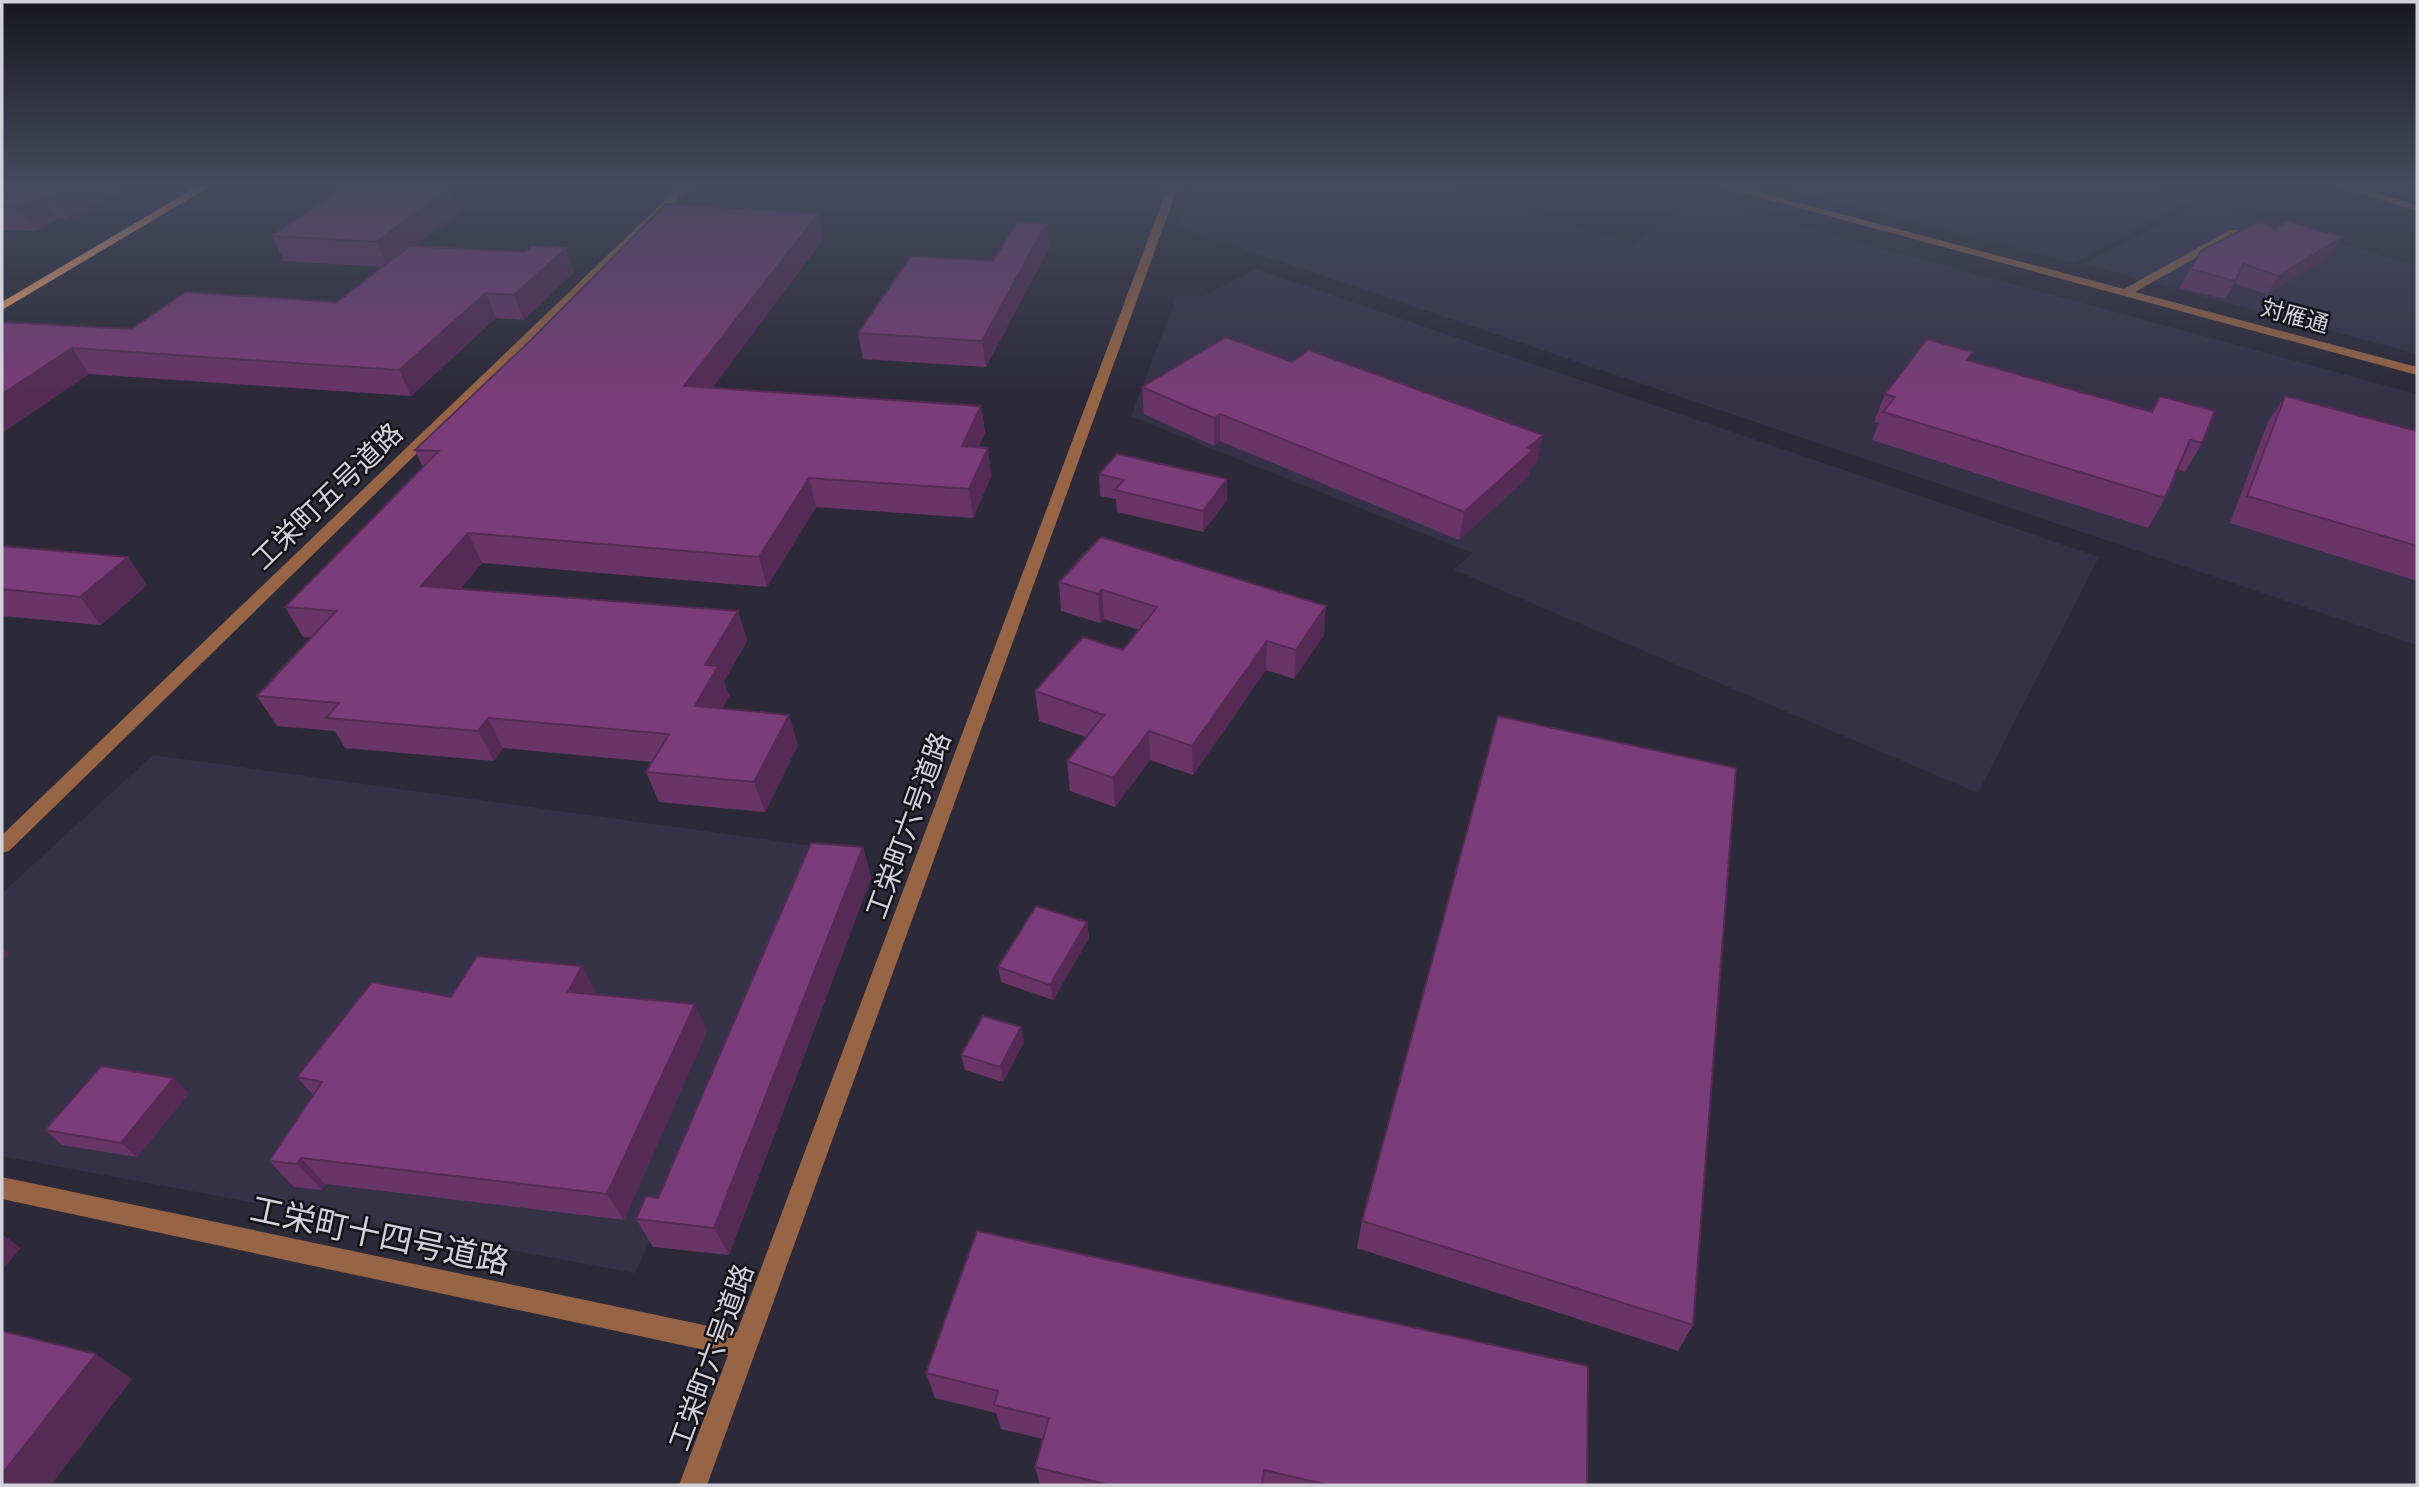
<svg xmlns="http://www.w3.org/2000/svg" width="2419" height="1487" font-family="'Alegreya Sans','Noto Sans JP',sans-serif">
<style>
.built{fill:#353248}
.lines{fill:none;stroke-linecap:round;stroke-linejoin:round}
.minor{fill:#976545;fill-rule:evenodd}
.major{fill:#f4a26c;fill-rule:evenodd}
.wall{fill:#693468}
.shaded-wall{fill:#552b55}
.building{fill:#7a3d79;stroke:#552b55;stroke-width:2}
.labels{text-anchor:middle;stroke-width:5;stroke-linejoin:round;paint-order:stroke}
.far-street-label{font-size:23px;fill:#d2d1db;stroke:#14131a}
.street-label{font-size:28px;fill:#d2d1db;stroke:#14131a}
.near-street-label{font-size:33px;fill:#d2d1db;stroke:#14131a}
</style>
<rect width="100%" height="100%" fill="#2c2a39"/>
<!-- built -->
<path class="built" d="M1193 184H1439L1634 244 1696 198 2417 394V645L1192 232 1180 225Z
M1769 184H2148L2195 199 2074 263Z
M2357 184H2417V201Z
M2203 202 2417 266V354L2083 264Z
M1255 269 2099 557 1978 793 1454 570 1472 553 1131 416 1177 296H1204Z
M153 755 828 848 635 1273 2 1156V961L8 954 2 953V893Z"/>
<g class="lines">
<!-- minor -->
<path class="minor" d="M682 184H693L9 851 2 853V835Z
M1169 184H1179L707 1485H679L728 1355 2 1199V1177L737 1332Z
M1710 184H1728L2124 289 2230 230H2238V234L2135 292 2417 367V375Z
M2330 184H2347L2417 205V211Z"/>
<!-- major -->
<path class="major" d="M201 184H214L2 310V302Z"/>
</g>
<!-- wall -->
<path class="wall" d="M2 184H130L68 220 57 219 36 231 2 230Z
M460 212 415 246 574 272 524 320 496 318 411 396 89 374 2 322 131 329 337 302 383 267 284 261 272 236Z
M1046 224 1049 248 986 367 863 359 858 333 993 261Z
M2275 228 2331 256 2267 294 2234 283 2225 299 2180 288 2190 269Z
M824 238 712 388 981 406 985 433 978 447 988 448 991 477 973 518 816 507 767 587 482 563 460 589 738 611 747 641 724 681 729 696 722 709 798 745 765 812 659 802 646 772 652 762 503 748 494 761 345 748 335 731 277 726 257 696 312 637H303L285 607 423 468 415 450Z
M1969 360 2151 411 2160 396 2202 443 2185 472 2178 469 2165 498 2148 528 1872 440 1879 423 1874 422 1885 394Z
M1142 387 1537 462 1530 469 1528 477 1459 540 1220 441 1214 446 1144 414Z
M2285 396 2417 431V581L2230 523 2268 422Z
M1099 474 1227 479V500L1203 532 1117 512 1116 499 1100 496Z
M2 546 147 585 101 625 2 616Z
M1059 582 1324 635 1294 679 1266 670 1193 775 1150 760 1115 807 1070 791 1067 761 1086 737 1039 721 1035 691 1123 650 1139 630 1104 619 1100 623 1061 611Z
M863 847 871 878 729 1255 653 1247 636 1219 658 1198Z
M1087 922 1089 938 1053 1000 1001 982 998 967Z
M597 994 707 1031 624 1220 325 1184 322 1190 294 1187 269 1161 313 1095 297 1077 451 997Z
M1024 1042 1003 1082 965 1070 961 1055Z
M189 1093 137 1157 62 1145 45 1130Z
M1362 1221 1693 1325 1678 1351 1357 1248Z
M926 1373 1587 1485H1040L1035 1467 1043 1439 1001 1429 996 1413 935 1398Z"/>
<!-- shaded-wall -->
<path class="shaded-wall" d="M76 184H130L68 220 54 197Z
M450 187 460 212 388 267 376 242Z
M43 196 57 219 36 231 21 208Z
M819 213 824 238 693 414 684 386Z
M1046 224 1049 248 986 367 982 341Z
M2342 237 2331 256 2267 294 2278 276Z
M566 248 574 272 524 320 514 295Z
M486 293 496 318 411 396 399 370Z
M72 348 89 374 2 433V394Z
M981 406 985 433 966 475 962 446Z
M1220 414V441L1214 446V418Z
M1543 435 1537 462 1530 469 1528 477 1459 540 1464 512 1528 448Z
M988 448 991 477 973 518 969 489Z
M809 478 816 507 767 587 759 557Z
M1227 479V500L1203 532V511Z
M468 533 482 563 437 615 421 586Z
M128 557 147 585 101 625 80 597Z
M1102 590 1104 619 1100 623 1098 594Z
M1326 606 1324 635 1294 679 1296 650Z
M738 611 747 641 724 681 729 696 706 737 695 706 705 665Z
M1267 641 1266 670 1193 775 1192 746Z
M789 715 798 745 765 812 754 782Z
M488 718 503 748 494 761 478 731Z
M1149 731 1150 760 1115 807 1113 778Z
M863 847 871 878 729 1255 714 1228Z
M1087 922 1089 938 1053 1000 1050 985Z
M2 947 9 954 2 961Z
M582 966 597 994 584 1019 568 992Z
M695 1004 707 1031 624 1220 607 1194Z
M1021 1027 1024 1042 1003 1082 1000 1067Z
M174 1078 189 1093 137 1157 121 1143Z
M301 1158 325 1184 322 1190 297 1164Z
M2 1234 21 1248 2 1270Z
M96 1354 132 1379 51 1485H2V1474Z"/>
<!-- building -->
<path class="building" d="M2 184H76L54 197 43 196 21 208 2 207Z
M348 184H399L450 187 376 242 272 236Z
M666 204 819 213 684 386 981 406 962 446 988 448 969 489 809 478 759 557 468 533 421 586 738 611 705 665 718 666 695 706 789 715 754 782 646 772 669 734 488 718 478 731 326 718 339 703 257 696 336 611 285 607 439 451 415 450 530 341Z
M2287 221 2342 237 2278 276 2244 264 2235 281 2190 269 2201 251 2257 222 2275 228Z
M1017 222 1046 224 982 341 858 333 911 256 993 261Z
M410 246 525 252 532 246 566 248 514 295 486 293 399 370 72 348 2 394V322L131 329 186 292 337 302Z
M1226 337 1292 362 1309 350 1543 435 1528 448 1533 450 1464 512 1220 414 1214 418 1142 387Z
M1927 339 1973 352 1967 360 2152 412 2160 396 2215 411 2202 443 2190 440 2165 498 1883 412 1895 397 1885 394Z
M2285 396 2417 431V546L2247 496Z
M1117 454 1227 479 1203 511 1115 490 1124 480 1099 474Z
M1101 537 1326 606 1296 650 1267 641 1192 746 1149 731 1113 778 1067 761 1104 715 1035 691 1083 637 1123 650 1157 607 1102 590 1098 594 1059 582Z
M2 546 128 557 80 597 2 589Z
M1498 716 1736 768 1693 1325 1362 1221Z
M811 843 863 847 714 1228 636 1219 646 1196 658 1198Z
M1036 906 1087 922 1050 985 998 967Z
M477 956 582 966 568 992 695 1004 607 1194 301 1158 297 1164 269 1161 322 1082 297 1077 372 982 451 997Z
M983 1016 1021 1027 1000 1067 961 1055Z
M101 1066 174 1078 121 1143 45 1130Z
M977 1231 1588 1366 1587 1485H1328L1264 1470 1262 1485H1109L1035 1467 1049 1418 994 1405 998 1391 926 1373Z
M2 1331 96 1354 2 1474Z"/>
<!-- sky -->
<linearGradient id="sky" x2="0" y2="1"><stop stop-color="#18171f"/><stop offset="0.47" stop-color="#454a5f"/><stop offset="1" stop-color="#454a5f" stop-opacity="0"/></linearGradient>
<rect width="2419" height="393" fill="url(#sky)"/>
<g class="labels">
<!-- far-street labels -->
<g class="far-street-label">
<text transform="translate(2295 316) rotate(15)" y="8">対雁通</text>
</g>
<!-- street labels -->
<g class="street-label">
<text transform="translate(327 496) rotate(-44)" y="10">工栄町五号道路</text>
<text transform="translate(908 825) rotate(-70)" y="10">工栄町六号道路</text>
<text transform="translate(711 1357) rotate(-70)" y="10">工栄町六号道路</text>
</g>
<!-- near-street labels -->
<g class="near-street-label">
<text transform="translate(380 1235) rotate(12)" y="12">工栄町十四号道路</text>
</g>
</g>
<!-- border -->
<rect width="2419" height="1487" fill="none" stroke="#d2d1db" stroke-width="7"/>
</svg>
